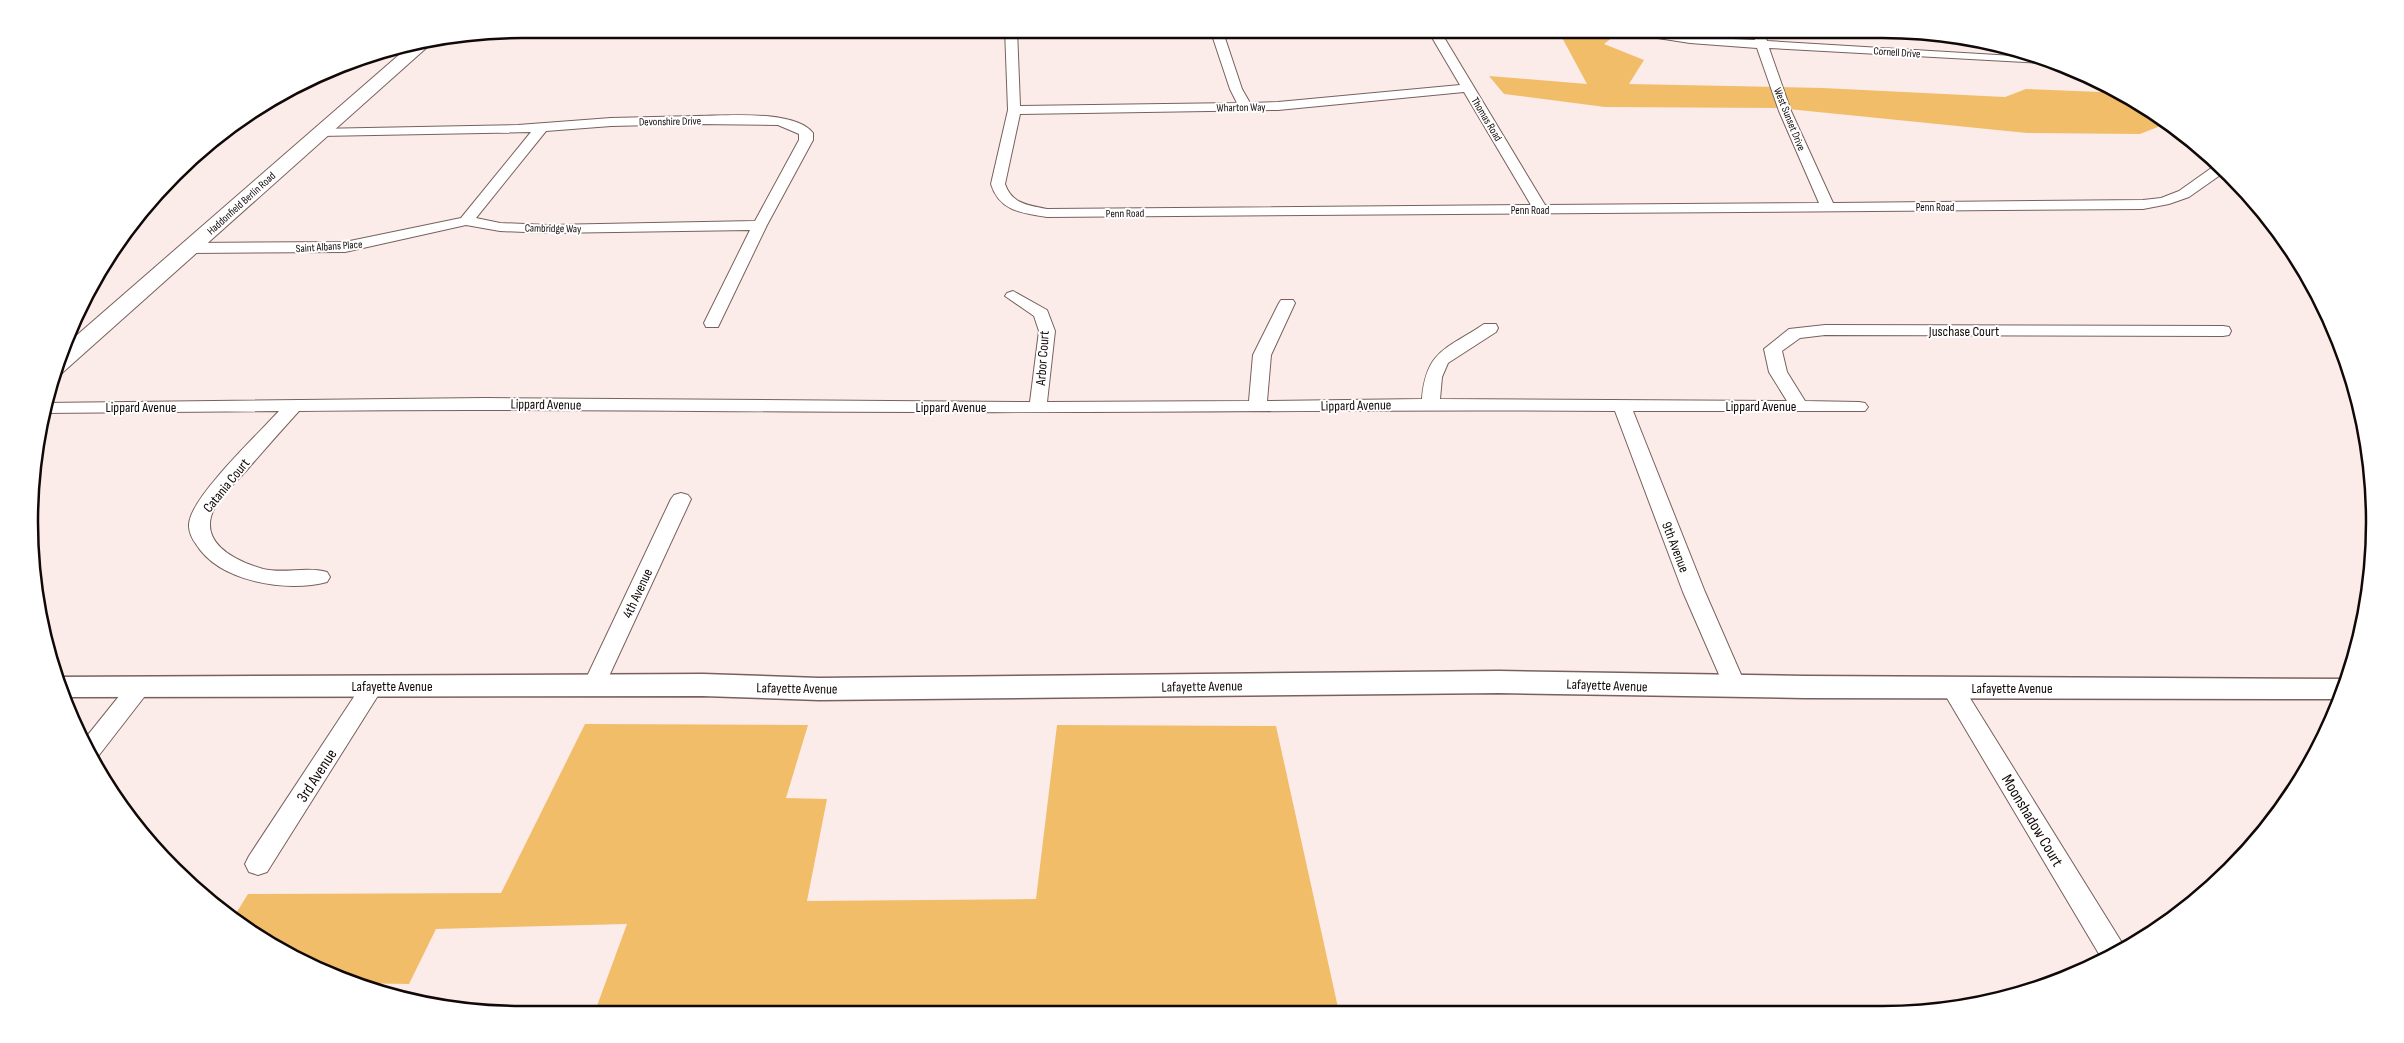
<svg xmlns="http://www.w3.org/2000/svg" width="2404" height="1043" font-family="'Sofia Sans Condensed',sans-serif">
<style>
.green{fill:#f1bd69}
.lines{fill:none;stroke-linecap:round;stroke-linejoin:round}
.minor-casing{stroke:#78615d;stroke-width:2}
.tertiary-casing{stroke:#78615d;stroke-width:3}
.primary-casing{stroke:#78615d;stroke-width:2}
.minor{fill:#fff;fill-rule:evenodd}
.tertiary{fill:#fff;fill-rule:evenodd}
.primary{fill:#fff;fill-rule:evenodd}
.labels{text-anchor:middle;stroke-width:4;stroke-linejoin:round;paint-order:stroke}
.far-street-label{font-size:11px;fill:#110908;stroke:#fff}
.street-label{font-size:14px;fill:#110908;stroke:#fff}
.near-street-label{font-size:16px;fill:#110908;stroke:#fff}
.rim{fill:none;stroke:#110908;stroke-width:2.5}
</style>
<rect width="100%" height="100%" fill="#fcece9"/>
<!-- green -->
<path class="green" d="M1501 29H1623L1604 44 1644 60 1629 84 1823 88 2005 97 2026 89 2126 93 2168 123 2140 134 2027 133 1778 108 1605 107 1504 94 1489 76 1587 84 1559 32 1503 33Z
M585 724 808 725 786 798 827 799 807 901 1036 899 1057 725 1276 726 1339 1012 594 1014 627 924 436 929 409 984 351 983 275 948 233 918 248 894 501 893Z"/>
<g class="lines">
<!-- minor casing -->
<g class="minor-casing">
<path id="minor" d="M708 29C697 40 498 37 468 37L463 35 507 30Z
M1005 29H1017L1020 106 1237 103 1230 89 1210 29H1222L1242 89 1250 103 1278 102 1460 85 1427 29H1439L1545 205 1819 203 1779 111 1757 48 1690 43 1619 32 1613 29H1640L1690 37 1755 40 1751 29H1763L1767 41 2047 58 2061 64 1769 48 1791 111 1833 203 2143 200 2161 198 2179 191 2217 164 2226 171 2189 197 2169 204 2143 209 1047 217C1022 213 999 211 991 184L1008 110ZM1464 92 1531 205 1047 209C1028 205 1012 204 1005 184L1020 114 1278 110Z
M696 116C724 116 794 109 813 133V140L767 225 718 327H706L704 323 750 230 548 233 500 231 466 225 345 252 190 253 182 248 190 243 345 242 461 218 531 132 320 136 313 132 315 129 518 125 611 118ZM696 124 778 125 799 134V140L755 221 548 225 500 223 476 218 546 131 611 126Z
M1013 291 1047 310 1055 331 1047 402 1249 401 1253 355 1279 303 1281 300H1293L1295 303 1271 355 1267 401 1422 399C1426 350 1447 349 1484 324H1496L1498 328 1496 332 1448 363 1442 377 1440 399 1787 401 1769 372 1764 349 1789 329 1825 325 2223 326 2229 327 2231 331 2229 335 2223 336 1825 335 1800 338 1782 351 1787 372 1805 401 1859 402 1865 403 1868 407 1865 411H1633L1705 592 1746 686 1743 692 1735 695 1727 692 1724 686 1683 592 1615 411C1386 409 1157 413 927 412 718 412 508 408 299 411 281 431 263 451 246 471 236 482 223 493 216 505 195 541 233 560 263 569 285 574 307 566 327 572L330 577 327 582C288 593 219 582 196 544 191 537 187 528 190 519 197 492 258 434 279 411L42 413 44 403 485 398 1030 402 1039 331 1034 316 1005 296 1007 293Z
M681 493 688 495 691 499 604 687 601 693 593 696 585 693 582 687 671 499 674 495Z
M140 677 148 680 151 686 148 692 96 759 91 760 83 741 132 680Z
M373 677 381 680 384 686 267 872 258 875 249 872 245 864 249 856 365 680Z
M1952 679 1960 682 2124 946 2102 959 1941 688 1944 682Z"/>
</g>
<!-- tertiary casing -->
<g class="tertiary-casing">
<path id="tertiary" d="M1499 671 1805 676 2349 679 2341 699 1805 698 1499 693 819 700 703 696 62 697 54 677 703 674 819 678Z"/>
</g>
<!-- primary casing -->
<g class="primary-casing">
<path id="primary" d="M435 37 434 41 62 373 52 375 61 349 415 41Z"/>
</g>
<!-- minor -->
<use href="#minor" class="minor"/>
<!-- tertiary -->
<use href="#tertiary" class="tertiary"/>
<!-- primary -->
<use href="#primary" class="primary"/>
</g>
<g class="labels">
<!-- far-street labels -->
<g class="far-street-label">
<text transform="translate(1897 52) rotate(4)" y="4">Cornell Drive</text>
<text transform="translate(1241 107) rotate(-1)" y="4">Wharton Way</text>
<text transform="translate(1487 119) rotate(59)" y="4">Thomas Road</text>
<text transform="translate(1790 119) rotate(68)" y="4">West Sunset Drive</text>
<text transform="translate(670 121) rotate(-1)" y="4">Devonshire Drive</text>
<text transform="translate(241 203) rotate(-42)" y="4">Haddonfield Berlin Road</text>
<text x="1935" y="211">Penn Road</text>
<text x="1530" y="214">Penn Road</text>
<text transform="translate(1125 213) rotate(-1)" y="4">Penn Road</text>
<text transform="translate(553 228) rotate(1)" y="4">Cambridge Way</text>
<text transform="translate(329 246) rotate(-4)" y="4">Saint Albans Place</text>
</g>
<!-- street labels -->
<g class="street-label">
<text x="1964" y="336">Juschase Court</text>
<text transform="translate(1042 358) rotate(-86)" y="5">Arbor Court</text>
<text transform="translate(546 404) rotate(1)" y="5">Lippard Avenue</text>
<text transform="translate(1356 405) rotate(-1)" y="5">Lippard Avenue</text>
<text x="1761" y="411">Lippard Avenue</text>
<text x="141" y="412">Lippard Avenue</text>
<text x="951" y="412">Lippard Avenue</text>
<text transform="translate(226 485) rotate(-51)" y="5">Catania Court</text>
<text transform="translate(1676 547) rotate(69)" y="5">9th Avenue</text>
<text transform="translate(637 593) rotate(-65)" y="5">4th Avenue</text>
<text transform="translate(1607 685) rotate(2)" y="5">Lafayette Avenue</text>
<text x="392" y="691">Lafayette Avenue</text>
<text transform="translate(1202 686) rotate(-1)" y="5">Lafayette Avenue</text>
<text transform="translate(797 688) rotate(1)" y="5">Lafayette Avenue</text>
<text x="2012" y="693">Lafayette Avenue</text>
</g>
<!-- near-street labels -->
<g class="near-street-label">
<text transform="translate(316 775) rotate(-57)" y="6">3rd Avenue</text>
<text transform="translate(2033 820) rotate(59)" y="6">Moonshadow Court</text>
</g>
</g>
<!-- crop -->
<path d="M0 0H2404V1043H0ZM522 38H1882A484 484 0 0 1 2366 522V522A484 484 0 0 1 1882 1006H522A484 484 0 0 1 38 522V522A484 484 0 0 1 522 38Z" fill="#fff" fill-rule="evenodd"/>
<path class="rim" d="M522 38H1882A484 484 0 0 1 2366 522V522A484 484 0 0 1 1882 1006H522A484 484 0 0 1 38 522V522A484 484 0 0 1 522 38Z"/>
</svg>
